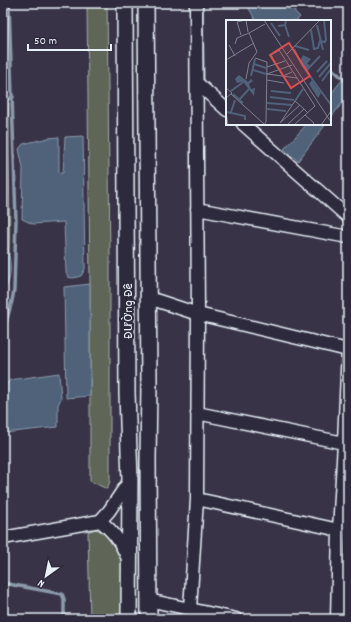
<svg xmlns="http://www.w3.org/2000/svg" width="351" height="622" font-family="Dekko,sans-serif">
<style>
.green{fill:#5f6659;stroke:#a4aca8}
.water{fill:#4f627a;stroke:#8c9bac}
.lines{fill:none;stroke-linecap:round;stroke-linejoin:round}
.stream{stroke:#8c9bac;stroke-width:3.5}
.minor-casing{stroke:#e8f1f8;stroke-width:15}
.tertiary-casing{stroke:#e8f1f8;stroke-width:18}
.minor{stroke:#2f2a3d;stroke-width:12}
.tertiary{stroke:#2f2a3d;stroke-width:15}
.labels{text-anchor:middle;stroke-width:4;stroke-linejoin:round;paint-order:stroke}
.street-label{font-size:14px;fill:#e8f1f8;stroke:#2f2a3d}
.inset-river{fill:none;stroke:#4f627a;stroke-width:2}
.inset-road{fill:none;stroke:#7f7f8e;stroke-width:1}
.view{fill:#da5052;fill-opacity:0.15;stroke:#da5052;stroke-width:2}
.inset-edge{fill:none;stroke:#e8f1f8;stroke-width:2}
</style>
<rect width="100%" height="100%" fill="#393348"/>
<filter id="ink" filterUnits="userSpaceOnUse"><feTurbulence type="fractalNoise" baseFrequency=".025" numOctaves="2"/><feDisplacementMap in="SourceGraphic" scale="8" xChannelSelector="R" yChannelSelector="G"/><feConvolveMatrix kernelMatrix="1 2 1 2 8 2 1 2 1" color-interpolation-filters="sRGB"/></filter>
<g filter="url(#ink)">
<!-- green -->
<path class="green" d="M87 3H107L110 256V481L107 489 90 481V284Z
M3 103H9C8 154 11 204 9 254L7 249 3 247Z
M95 529C100 531 105 532 109 535 129 550 124 596 124 619H90L88 532Z"/>
<!-- water -->
<path class="water" d="M246 3H291L295 12 300 17 296 21H256Z
M342 80 348 86V95L330 119V95Z
M307 124H326L298 161 284 149Z
M83 136 85 269 81 276 73 278 68 277 66 272 64 222 33 224 22 219 23 168 19 149 23 144 48 138 59 137V173H63L65 137Z
M3 247 7 249C12 261 12 282 3 292Z
M90 284V396L66 398 64 287Z
M59 373 61 398 58 405V427L4 433 8 416 5 386 10 380Z"/>
<g class="lines">
<!-- stream -->
<path class="stream" d="M202 3 203 80 206 84
M330 67 348 83
M3 101 13 97
M3 333 12 301 14 290 16 221 9 3
M3 583 62 594 64 599V619"/>
<!-- minor casing -->
<g class="minor-casing">
<path id="minor" d="M197 83 227 110
M243 124 348 217
M197 209 348 237
M149 298 198 314 348 350
M348 347 344 443 348 444
M197 413 344 443 339 530 337 619
M197 499 339 530
M100 521C114 532 121 542 128 559
M3 538 100 521 109 511 130 480
M148 600 236 619
M190 609 197 499 198 314 196 3"/>
</g>
<!-- tertiary casing -->
<g class="tertiary-casing">
<path id="tertiary" d="M125 3 127 393 130 480 129 619
M146 3 149 384 148 460 149 619"/>
</g>
<!-- minor -->
<use href="#minor" class="minor"/>
<!-- tertiary -->
<use href="#tertiary" class="tertiary"/>
</g>
</g>
<g class="labels">
<!-- street labels -->
<g class="street-label">
<text transform="translate(127 311) rotate(-90)" y="5">Đường Đê</text>
</g>
</g>
<!-- overview -->
<g transform="translate(226 20)">
<rect width="105" height="105" fill="#393348"/>
<path d="M77 35 85 39 81 44 84 45 80 50 74 41ZM13 55 22 62 25 59 27 61 23 64 25 69 29 68 28 76 18 63 19 61 11 63 9 59ZM86 60 95 73 92 78 83 64Z" fill="#4f627a"/>
<path class="inset-river" d="M45 3 54 16M59 5 63 17M91 5 97 30M52 6 59 5 60 0M85 10 88 29 92 28 94 21 99 22 100 20 98 0M69 26 83 30M68 29 76 45 105 85M28 44 40 48M27 50 40 54M80 51 94 36M91 52 101 41M25 56 29 39M93 57 105 43M96 61 105 49M5 71 20 60M45 71 65 73M7 74 17 83M44 77 68 80M13 80 23 69M69 81 77 69M41 83 66 85M41 89 60 91M1 92 19 96V100M5 92 9 80"/>
<path class="inset-road" d="M20 0 22 12M38 0 105 102M15 15 11 2 20 0M9 24 11 18 23 13M3 25 9 36M53 30 89 86M54 30 45 35 50 44 59 41M61 34 94 0M29 38 41 42 40 102 38 105M0 40 28 23M41 47 50 44 57 56 66 52M41 54 71 58M41 54 66 45M20 59 23 43 31 32 23 13 39 4M41 60 58 63M0 68 6 73 0 78M5 74 38 104M0 92 2 105M79 95 88 103 86 105M55 102 74 85M54 103 69 81 78 89M61 105 78 89 82 93M68 105 89 86M95 105 105 91"/>
<path class="view" d="M63 23 84 56 65 68 44 35Z"/>
<rect width="105" height="105" class="inset-edge"/>
</g>
<!-- margin -->
<rect width="351" height="622" fill="none" stroke="#2f2a3d" stroke-width="16"/>
<rect x="8" y="8" width="335" height="606" fill="none" stroke="#e8f1f8" stroke-width="1.5" filter="url(#ink)"/>
<!-- north arrow -->
<g transform="translate(46 576) rotate(213)" stroke="#2f2a3d" stroke-width="3" paint-order="stroke">
<path d="M0-3L7 15L0 10L-7 15Z" fill="#e8f1f8"/>
<text y="-6" font-size="11" font-weight="bold" text-anchor="middle" fill="#e8f1f8">N</text>
</g>
<!-- scale -->
<path d="M28 44v6h83v-6" fill="none" stroke="#e8f1f8" stroke-width="2"/>
<text x="34" y="44" font-size="12" fill="#e8f1f8" stroke="#2f2a3d" stroke-width="3" paint-order="stroke">50 m</text>
</svg>
